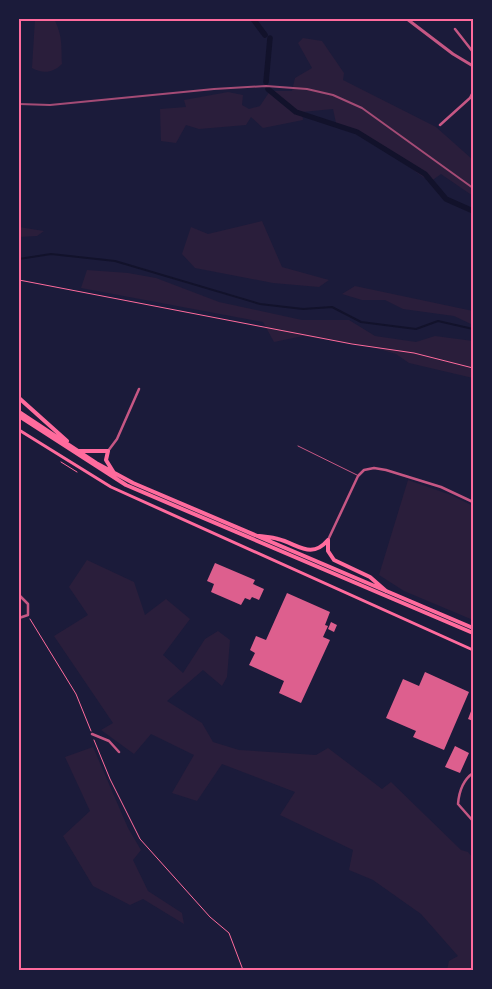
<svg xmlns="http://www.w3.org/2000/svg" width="492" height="989" font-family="Rubik,sans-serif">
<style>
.green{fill:#2a1e3b}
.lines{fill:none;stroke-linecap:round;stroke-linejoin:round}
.stream{stroke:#12122b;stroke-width:2}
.canal{stroke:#12122b;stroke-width:5.5}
.building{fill:#dd5f8e}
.path{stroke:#ff6b9d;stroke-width:1}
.service{stroke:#c65784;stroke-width:1}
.minor{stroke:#c65784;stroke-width:2.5}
.tertiary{stroke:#c65784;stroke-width:3}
.secondary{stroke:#ff6b9d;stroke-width:3}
.trunk{stroke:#ff6b9d;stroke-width:4}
.rail{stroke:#a44b75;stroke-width:2}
.neatline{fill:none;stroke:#ff6b9d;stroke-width:2}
</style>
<rect width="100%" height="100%" fill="#1b1b3a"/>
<!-- green -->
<path class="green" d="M35 19H54C63 36 61 46 62 64 53 73 43 74 32 68Z
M303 38 322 41 344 73 343 80 436 127 473 160V196L441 174 430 182 361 132 336 123 333 109 302 112 303 120 263 128 251 117 246 125 199 129 186 125 176 143 161 141 160 109 186 107 184 100 228 92 243 95 242 105 249 109 260 106 270 91H292L295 78 312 68 298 43Z
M262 221 282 267 329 280 319 287 273 283 195 268 182 254 191 227 208 234Z
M19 227 44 231 37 236 19 237Z
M87 270 128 273 156 278 219 302 302 320H349L375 336 416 342 435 336 473 341V378L409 363 396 354 372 347 303 336 274 342 263 322 81 288Z
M355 286 473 311V325L454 316 403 309 385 300H362L342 294Z
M408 480 451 495 473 506V620L404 591 379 575Z
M87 560 134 582 145 615 166 599 190 619 163 655 183 673 205 639 218 631 230 640 227 677 222 686 203 670 167 701 202 723 213 742 239 750 316 755 328 748 382 789 391 782 461 850 468 852 473 858V970H447L449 961 458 956 421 914 373 880 349 870 353 850 280 815 295 792 222 764 197 801 172 793 194 755 151 734 134 754 101 730 113 723 54 636 88 615 69 587Z
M93 747 128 828 141 850 133 860 148 891 182 913 184 924 143 899 130 905 93 886 63 836 90 811 65 757Z"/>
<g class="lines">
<!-- stream -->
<path class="stream" d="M19 259 51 254 115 261 260 304 303 309 332 307 361 322 416 329 438 321 473 329"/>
<!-- canal -->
<path class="canal" d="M253 19 265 35
M266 82 270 38
M268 89 296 112 357 132 425 174 446 199 473 211"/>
</g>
<!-- building -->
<path class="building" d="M215 563 255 580 253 584 264 589 259 600 252 597 250 600 245 598 241 605 211 592 214 584 207 581Z
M287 593 330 612 325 625 328 626 323 637 330 640 301 703 279 693 284 681 249 665 255 653 250 650 256 636 266 640Z
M331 622 337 625 334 632 328 629Z
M425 672 469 692 444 750 413 737 416 731 386 718 403 679 419 686Z
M473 706V721L468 719Z
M455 746 469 753 460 773 445 767Z"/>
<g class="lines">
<!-- path -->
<path class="path" d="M19 280 352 344 414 353 473 368
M61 462 77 472
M30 619 76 694 91 731
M94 740 110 779 140 839 210 917 229 933 243 970"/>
<!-- service -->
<path class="service" d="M298 446 357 475"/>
<!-- minor -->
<path class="minor" d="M455 29 473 52
M440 125 470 98 473 92
M108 451 117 439 139 389
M328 540 358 476 364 470 374 468 386 470 441 487 473 502
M19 595 28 604V615L19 618
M92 734 109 741 119 752
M473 773C463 780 459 792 458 804L473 821"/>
<!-- tertiary -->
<path class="tertiary" d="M407 19 453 54 473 66"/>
<!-- secondary -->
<path class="secondary" d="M19 430 111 487 473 650"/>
<!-- trunk -->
<path class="trunk" d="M19 398 67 441
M19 412 96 463 133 483 473 628
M19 416 126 485 473 633
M79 451H108L106 460 114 473
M259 536C265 537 272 537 278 539 298 544 311 560 328 540
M328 540V551L334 560 370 577 386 591"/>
<!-- rail -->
<path class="rail" d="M19 104 50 105 214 89 266 86 307 89 333 95 362 108 473 188"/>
</g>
<!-- border -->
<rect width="492" height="989" fill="none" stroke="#1b1b3a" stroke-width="40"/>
<rect x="20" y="20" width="452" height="949" class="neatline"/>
</svg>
